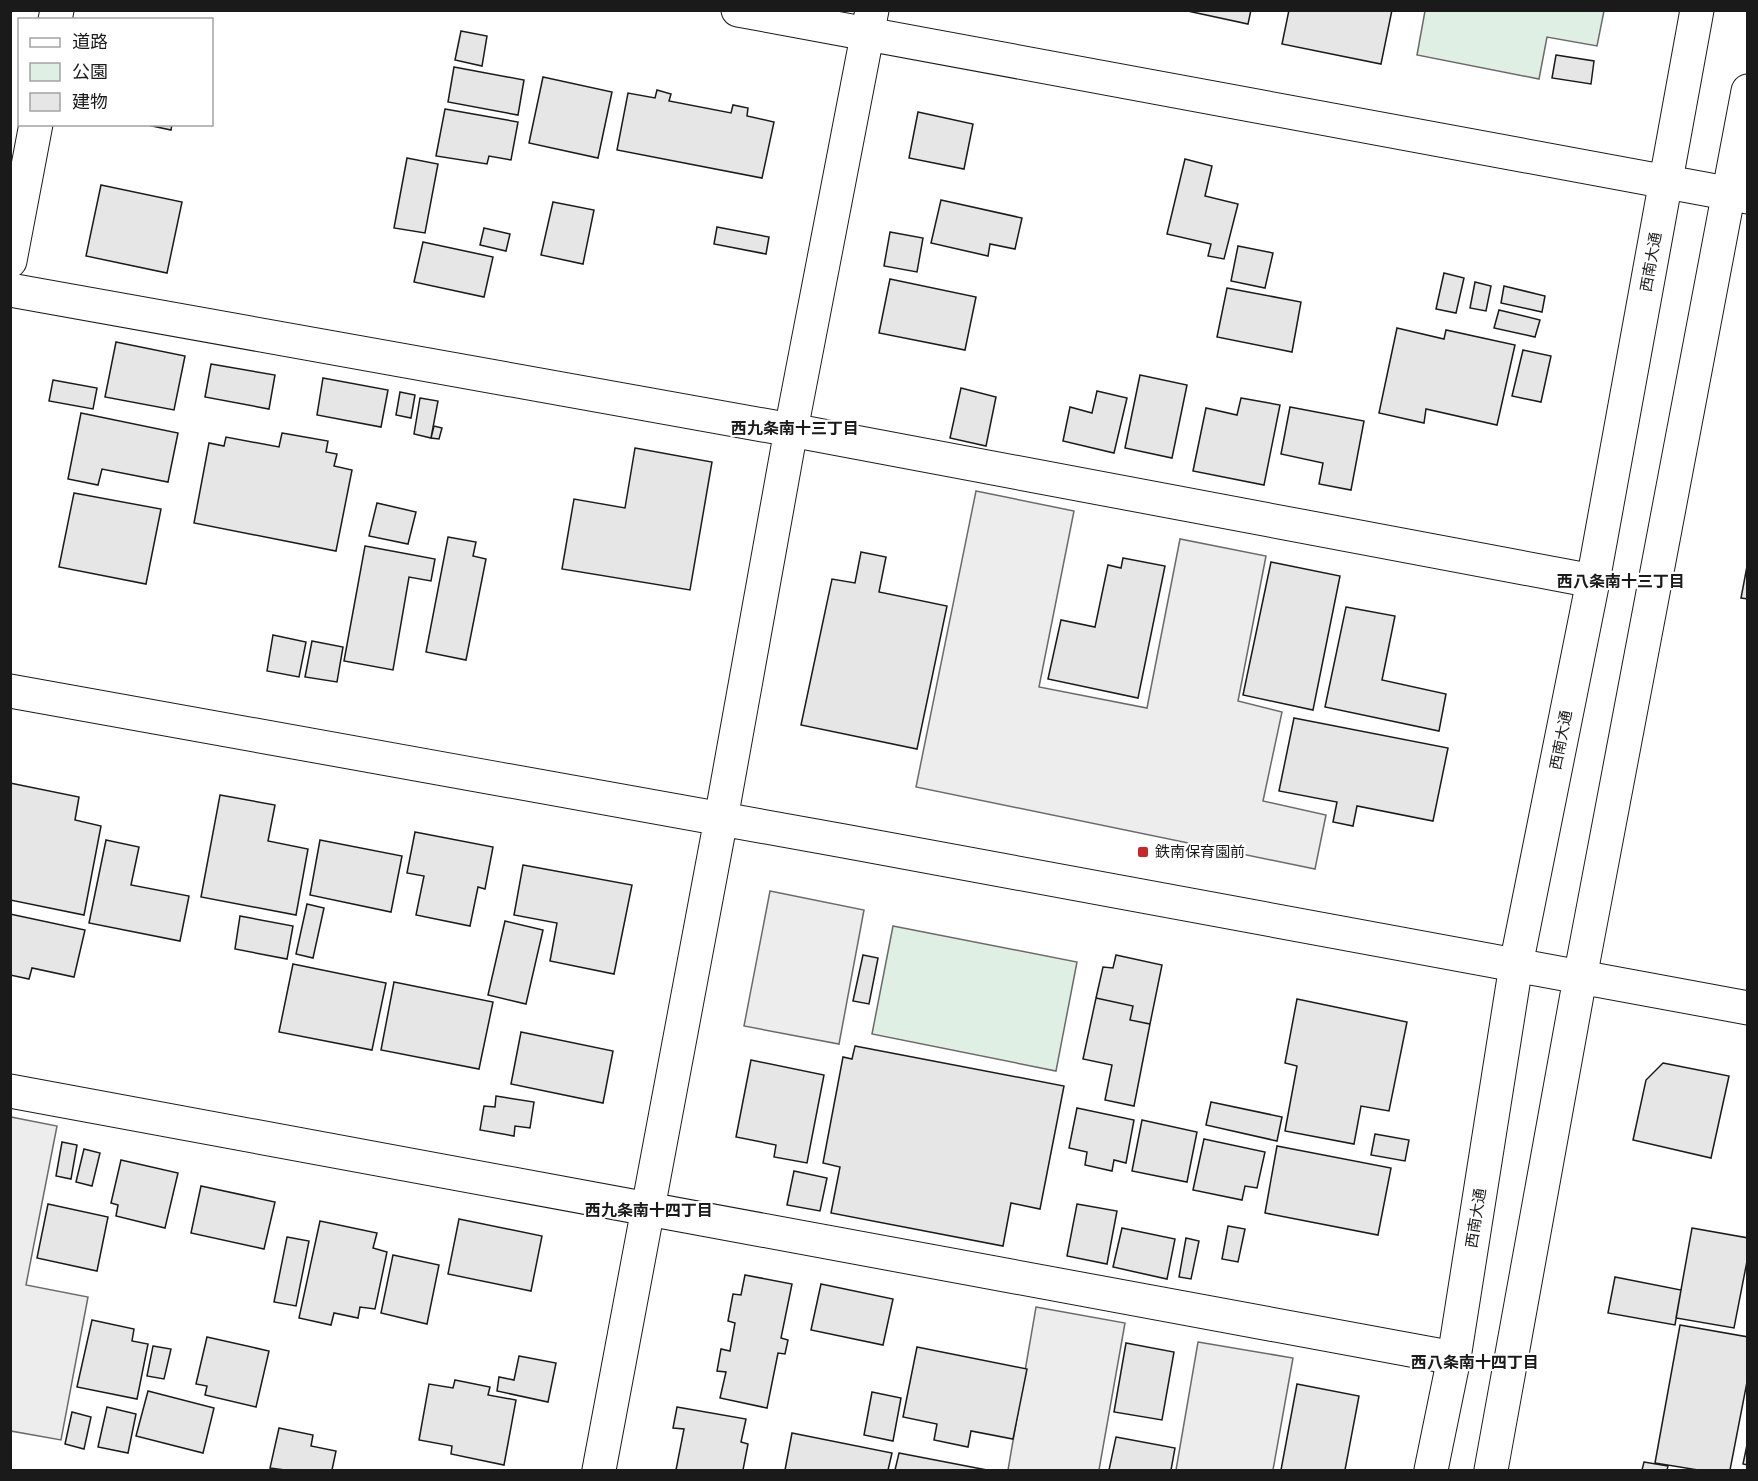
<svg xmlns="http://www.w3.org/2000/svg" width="1758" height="1481" font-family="Lato,'Noto Sans JP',sans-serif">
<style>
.green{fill:#e0efe3;stroke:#6a6a6a;stroke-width:1.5}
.parking{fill:#ededed;stroke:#6a6a6a;stroke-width:1.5}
.building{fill:#e6e6e6;stroke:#1a1a1a;stroke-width:1.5}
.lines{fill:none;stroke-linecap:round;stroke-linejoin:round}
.minor-casing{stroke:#1a1a1a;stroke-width:35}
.minor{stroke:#fff;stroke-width:33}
.poi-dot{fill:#c62828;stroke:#fff;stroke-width:2}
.labels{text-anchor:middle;stroke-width:4.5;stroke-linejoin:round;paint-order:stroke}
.street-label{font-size:15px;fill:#1a1a1a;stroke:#fff}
.poi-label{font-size:15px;fill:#1a1a1a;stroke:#fff;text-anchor:start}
.neighbourhood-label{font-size:16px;font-weight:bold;fill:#1a1a1a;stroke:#fff}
</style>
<rect width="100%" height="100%" fill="#fff"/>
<!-- green -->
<path class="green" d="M1425 11V10L1604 11 1597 46 1547 37 1539 79 1417 55Z
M893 926 1077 962 1056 1071 872 1034Z"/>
<!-- parking -->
<path class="parking" d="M976 491 1074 511 1039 687 1147 708 1180 539 1266 556 1238 701 1282 712 1263 801 1326 815 1315 869 916 787Z
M770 891 864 910 839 1044 744 1026Z
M11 1117 57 1126 26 1285 88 1297 61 1440 11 1431Z
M1036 1307 1125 1323 1099 1470H1008Z
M1198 1342 1293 1358 1273 1470H1176Z"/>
<!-- building -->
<path class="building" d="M1183 10H1251L1248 24Z
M1289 10H1392L1381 64 1282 44Z
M461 31 487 36 482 66 455 60Z
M1556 55 1594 61 1591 84 1552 78Z
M454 67 524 80 518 115 448 102Z
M543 77 612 92 598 158 529 143Z
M657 90 671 94 669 101 731 113 733 105 748 108 747 116 774 122 762 178 617 150 628 93 655 98Z
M445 109 518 122 511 160 489 156 487 164 436 156Z
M918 112 973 124 964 169 909 158Z
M143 124H172L171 130Z
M407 158 438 164 425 233 394 228Z
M1185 159 1212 166 1205 196 1238 204 1224 259 1208 256 1211 244 1167 234Z
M101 185 182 202 167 273 86 256Z
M941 200 1022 218 1015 249 990 244 988 256 931 243Z
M553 202 594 210 583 264 541 255Z
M717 227 769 237 766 254 714 244Z
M484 228 510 234 506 251 480 245Z
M890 232 923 238 917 272 884 266Z
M423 242 493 257 484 297 414 282Z
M1238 246 1273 253 1265 288 1231 281Z
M1444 273 1464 278 1456 313 1436 309Z
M890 279 976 297 965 350 879 333Z
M1475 282 1491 286 1486 311 1470 308Z
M1504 286 1545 296 1542 312 1501 303Z
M1227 288 1301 302 1292 352 1217 337Z
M1499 310 1540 320 1535 337 1494 328Z
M1397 328 1444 339 1446 330 1515 345 1497 425 1426 409 1424 423 1379 413Z
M116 342 185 356 174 410 105 397Z
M1523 350 1551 356 1541 402 1512 396Z
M211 364 275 375 269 409 205 397Z
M1140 375 1187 385 1172 458 1125 448Z
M323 378 388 390 381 427 317 415Z
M53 380 97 388 93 409 49 401Z
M961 388 996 397 986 446 950 438Z
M1097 391 1127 398 1114 453 1063 441 1070 407 1092 413Z
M400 392 415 395 411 418 396 415Z
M420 398 438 401 431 438 414 434Z
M1241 398 1280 405 1264 485 1193 471 1206 408 1237 415Z
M1290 407 1364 421 1351 490 1319 484 1323 463 1281 454Z
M81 413 178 433 168 482 102 469 98 485 68 479Z
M434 426 442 428 439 439 431 438Z
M282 433 328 441 326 452 337 454 334 466 352 470 336 551 194 523 209 443 224 446 226 437 279 447Z
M635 448 712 462 690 590 562 569 574 499 625 508Z
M74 493 161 509 146 584 59 567Z
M377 503 416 512 408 544 369 536Z
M448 537 476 542 473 556 486 559 466 660 426 652Z
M365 546 435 559 431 581 409 577 393 670 344 661Z
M861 552 886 557 879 592 947 606 917 749 801 725 832 579 855 583Z
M1123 558 1165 566 1138 698 1048 679 1061 620 1095 627 1108 565 1121 568Z
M1748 561V599L1741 598Z
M1271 562 1340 576 1313 710 1243 695Z
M1346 607 1395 616 1382 680 1446 694 1439 731 1325 707Z
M273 635 306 642 299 677 267 671Z
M312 641 343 647 337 682 305 677Z
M1294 718 1448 748 1433 821 1357 806 1353 826 1333 822 1337 802 1279 791Z
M10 783 79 797 75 820 101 826 84 915 10 900Z
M220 795 275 805 268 841 308 849 296 915 201 897Z
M415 832 493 847 485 889 478 887 470 926 416 915 424 876 407 873Z
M106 840 139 847 131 885 189 896 180 941 89 923Z
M320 840 402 856 391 912 310 895Z
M523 865 632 885 614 974 550 961 557 923 514 915Z
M307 904 324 908 313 958 296 954Z
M10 914 85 930 74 977 32 968 29 979 10 975Z
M240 916 293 926 287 959 235 949Z
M505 921 543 930 526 1004 488 995Z
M863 955 878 958 869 1004 853 1001Z
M1116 955 1162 965 1150 1024 1130 1020 1133 1006 1096 998 1103 967 1113 968Z
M293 964 386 983 372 1050 279 1032Z
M394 982 493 1002 479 1069 381 1050Z
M1096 998 1133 1006 1130 1020 1150 1024 1134 1106 1105 1100 1112 1065 1083 1059Z
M1297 999 1407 1022 1389 1111 1361 1106 1354 1144 1285 1131 1297 1066 1285 1063Z
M521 1032 613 1051 603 1103 511 1084Z
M855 1046 1064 1086 1040 1209 1011 1203 1003 1246 831 1213 840 1167 823 1163 843 1057 852 1059Z
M751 1060 824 1075 807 1163 774 1157 776 1145 736 1137Z
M1663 1063 1729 1076 1711 1158 1633 1140 1646 1080Z
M496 1096 534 1102 530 1128 515 1126 514 1136 480 1130 484 1106 495 1107Z
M1211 1102 1282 1117 1277 1141 1206 1125Z
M1077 1108 1134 1120 1126 1163 1114 1160 1112 1171 1085 1165 1087 1152 1069 1148Z
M1142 1120 1197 1132 1187 1182 1132 1171Z
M1375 1134 1409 1140 1405 1161 1371 1155Z
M1204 1139 1265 1152 1257 1188 1245 1186 1242 1200 1193 1190Z
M62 1142 77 1145 71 1179 56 1176Z
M1277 1146 1391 1168 1378 1235 1265 1213Z
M84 1149 100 1153 92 1186 76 1182Z
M121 1160 178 1173 165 1228 116 1216 118 1205 111 1203Z
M794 1171 827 1178 820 1211 787 1205Z
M201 1186 275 1202 264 1249 191 1233Z
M48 1204 108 1217 97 1271 37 1258Z
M1077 1204 1117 1211 1107 1264 1067 1256Z
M459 1219 542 1236 531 1291 448 1274Z
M320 1221 377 1233 373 1248 387 1252 375 1309 360 1307 358 1318 334 1313 331 1325 299 1318Z
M1228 1226 1245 1229 1238 1262 1222 1259Z
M1122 1228 1175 1239 1167 1279 1113 1267Z
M1692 1228 1748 1238V1256L1734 1328 1676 1318Z
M287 1237 309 1241 296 1306 274 1302Z
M1186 1238 1199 1241 1191 1279 1179 1277Z
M393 1255 439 1265 427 1324 381 1313Z
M745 1275 792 1284 781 1338 788 1340 785 1354 778 1353 767 1408 720 1398 726 1372 717 1371 721 1349 730 1351 735 1323 728 1321 733 1294 741 1295Z
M1615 1277 1681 1290 1675 1325 1608 1313Z
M821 1284 893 1299 883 1345 811 1330Z
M92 1320 134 1329 132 1341 148 1344 137 1399 77 1387Z
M1680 1325 1748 1337V1377L1730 1470H1698L1655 1463Z
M207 1337 269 1351 256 1407 205 1395 207 1386 196 1384Z
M1126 1343 1174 1352 1162 1420 1114 1412Z
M153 1346 171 1349 164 1379 147 1376Z
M917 1347 1027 1369 1013 1439 971 1431 968 1447 934 1440 937 1424 903 1417Z
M519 1356 556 1363 548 1402 497 1391 499 1377 514 1380Z
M455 1380 490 1387 488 1395 516 1400 504 1465 451 1454 452 1446 419 1440 429 1384 453 1388Z
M1297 1384 1359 1396 1345 1470H1281Z
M148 1391 214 1408 203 1453 136 1436Z
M872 1392 901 1398 893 1441 864 1435Z
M107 1407 136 1414 128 1453 98 1447Z
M677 1407 746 1419 741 1442 748 1444 743 1470H676L684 1429 673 1428Z
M72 1412 91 1417 84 1449 65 1444Z
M279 1428 313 1435 311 1446 336 1451 332 1470H285L270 1468Z
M792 1433 892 1453 888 1470H785Z
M1116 1437 1175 1448 1171 1470H1109Z
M1748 1440V1465L1743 1464Z
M899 1453 987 1470H895Z
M1644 1462 1668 1466 1667 1470H1642Z"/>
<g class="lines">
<!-- minor casing -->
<g class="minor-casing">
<path id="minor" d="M738 10 1748 197
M55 20 57 10
M10 261 36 124
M10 290 791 430 1593 581
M10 691 844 841 1748 1008
M10 1091 1454 1358
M599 1470 721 819 791 430 872 10
M1431 1470 1454 1358 1516 965 1593 581 1697 10
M1491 1470 1580 978 1748 91"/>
</g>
<!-- minor -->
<use href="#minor" class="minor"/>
</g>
<!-- markers -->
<rect class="poi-dot" x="1137" y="846" width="12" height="12" rx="3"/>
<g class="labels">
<!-- street labels -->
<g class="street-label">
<text transform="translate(1651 262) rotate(-80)" y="5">西南大通</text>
<text transform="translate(1561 740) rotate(-79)" y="5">西南大通</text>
<text transform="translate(1476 1218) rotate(-81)" y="5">西南大通</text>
</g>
<!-- poi labels -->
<g class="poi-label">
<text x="1155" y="857">鉄南保育園前</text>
</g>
<!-- neighbourhood labels -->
<g class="neighbourhood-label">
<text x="795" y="434">西九条南十三丁目</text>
<text x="1621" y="587">西八条南十三丁目</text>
<text x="649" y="1216">西九条南十四丁目</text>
<text x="1475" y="1368">西八条南十四丁目</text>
</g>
</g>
<!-- border -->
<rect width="1758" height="1481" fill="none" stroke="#1a1a1a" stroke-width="24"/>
<!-- legend -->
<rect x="18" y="18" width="195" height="108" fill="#ffffff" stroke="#a3a3a3" stroke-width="1.5"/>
<rect x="30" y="38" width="30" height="9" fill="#ffffff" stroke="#a3a3a3" stroke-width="1.5"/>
<text x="72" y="48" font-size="18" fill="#1a1a1a">道路</text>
<rect x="30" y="63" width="30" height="18" fill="#e0efe3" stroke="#a3a3a3" stroke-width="1.5"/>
<text x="72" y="78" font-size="18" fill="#1a1a1a">公園</text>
<rect x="30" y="93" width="30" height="18" fill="#e6e6e6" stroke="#a3a3a3" stroke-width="1.5"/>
<text x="72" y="108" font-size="18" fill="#1a1a1a">建物</text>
</svg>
